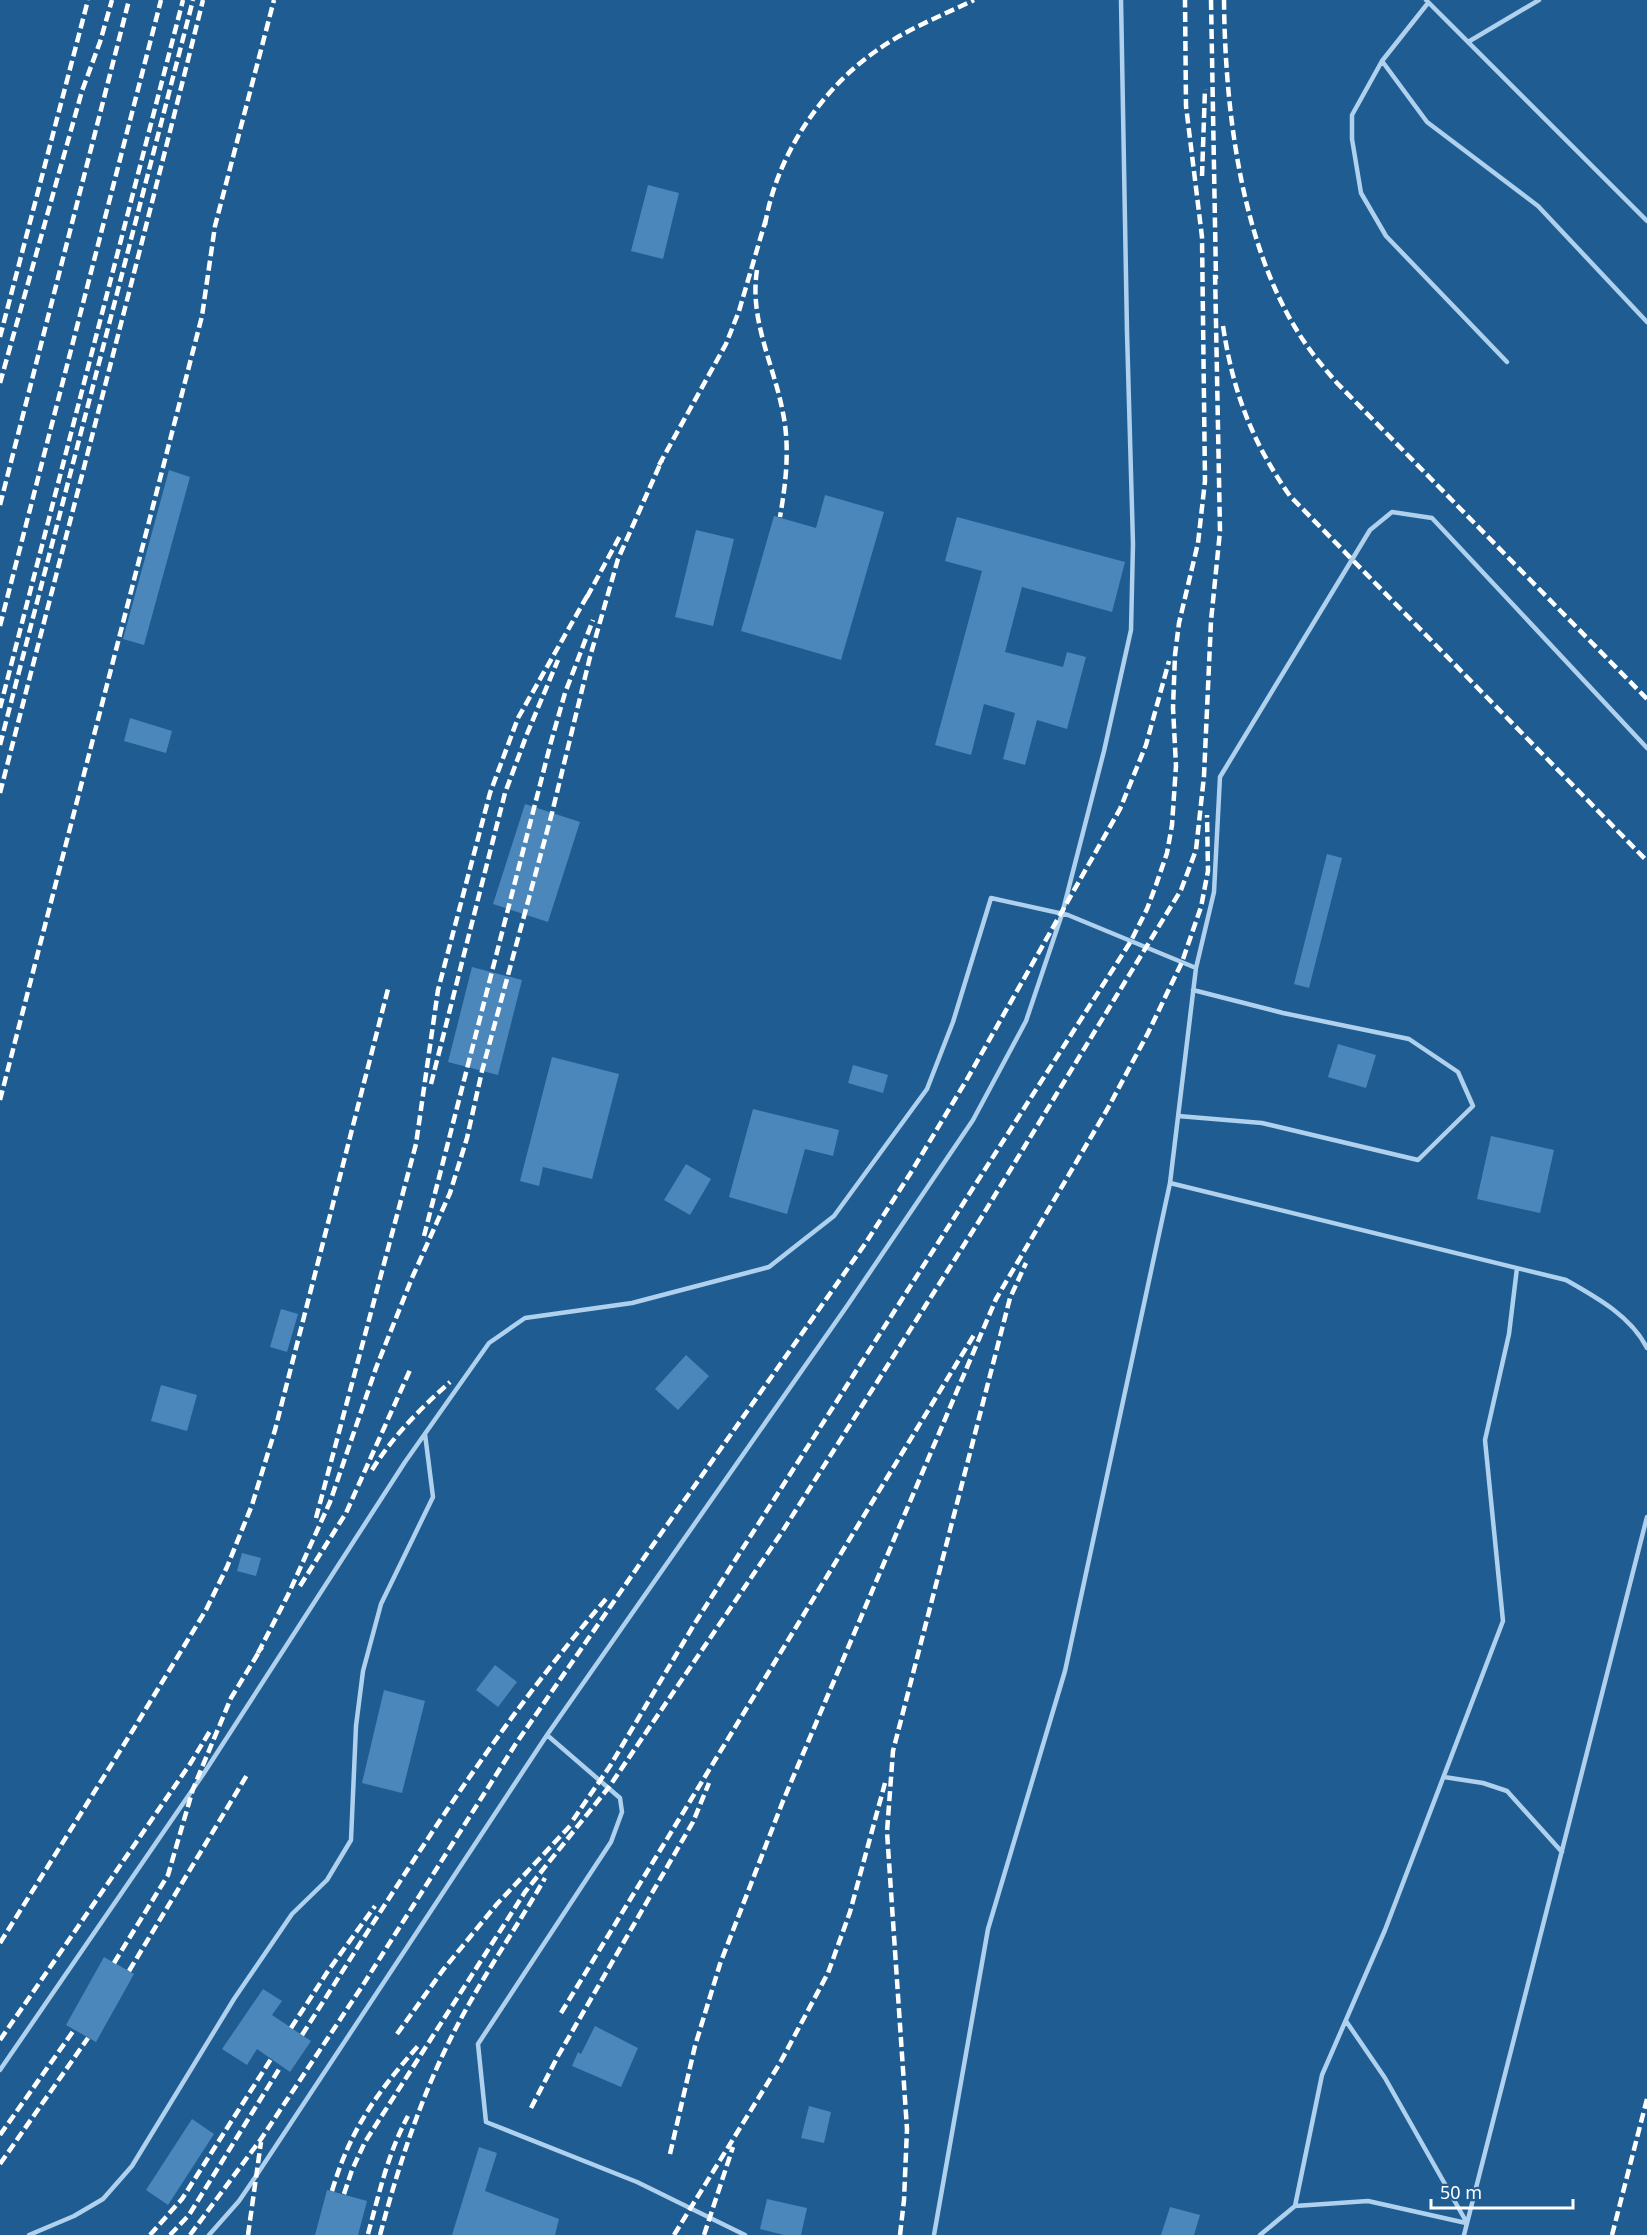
<svg xmlns="http://www.w3.org/2000/svg" width="1647" height="2235" font-family="'Noto Sans',sans-serif">
<style>
.building{fill:#4b87ba}
.lines{fill:none;stroke-linecap:round;stroke-linejoin:round}
.lane{stroke:#afd1ee;stroke-width:4.5}
.rail{stroke:#fff;stroke-width:4.5;stroke-dasharray:10 4.5;stroke-linecap:butt}
</style>
<rect width="100%" height="100%" fill="#1e5c92"/>
<!-- building -->
<path class="building" d="M648 185 679 193 663 259 631 251Z
M169 470 190 477 144 645 123 639Z
M825 495 884 512 841 660 741 631 774 516 816 528Z
M957 517 1125 562 1112 612 1022 587 1005 652 1063 667 1067 652 1086 657 1067 729 1037 720 1025 765 1003 759 1015 713 984 704 971 755 935 745 982 571 945 561Z
M696 530 734 539 713 626 675 617Z
M130 718 172 731 166 753 124 741Z
M525 804 580 822 548 922 493 904Z
M1327 854 1342 858 1309 988 1294 984Z
M472 967 522 980 498 1075 448 1062Z
M1338 1044 1376 1055 1366 1088 1328 1077Z
M552 1057 619 1074 592 1179 543 1167 539 1186 520 1181Z
M853 1065 888 1075 883 1093 848 1083Z
M753 1109 839 1130 833 1156 805 1149 787 1214 729 1197Z
M1491 1136 1554 1150 1540 1213 1477 1199Z
M686 1164 711 1179 690 1215 664 1200Z
M281 1309 298 1314 287 1352 270 1347Z
M686 1355 709 1376 678 1410 655 1389Z
M161 1385 197 1395 187 1431 151 1421Z
M242 1553 261 1558 256 1576 237 1571Z
M495 1665 517 1682 498 1707 476 1690Z
M384 1690 425 1701 402 1793 362 1783Z
M104 1957 134 1974 96 2042 66 2025Z
M263 1989 282 2001 272 2015 311 2041 290 2072 257 2049 247 2065 222 2049Z
M595 2026 638 2048 621 2087 572 2066 578 2052 581 2054Z
M809 2106 831 2112 824 2143 801 2138Z
M192 2119 214 2134 168 2205 146 2190Z
M479 2147 497 2153 485 2191 559 2219 555 2235H452Z
M327 2190 367 2201 358 2235H315Z
M767 2199 807 2208 801 2235H784L760 2229Z
M1170 2207 1200 2215 1194 2235H1161Z"/>
<g class="lines">
<!-- lane -->
<path class="lane" d="M1426 0 1647 221
M1428 3 1382 61 1352 115V139L1361 193 1386 236 1507 362
M1468 42 1539 0
M1382 61 1427 122 1538 206 1647 322
M1178 1116 1262 1123 1418 1160 1473 1106 1458 1072 1409 1039 1283 1013 1193 990
M1170 1183 1566 1280C1596 1297 1631 1316 1647 1348
M547 1735 847 1306 973 1120 1026 1021 1062 914 1104 751 1131 630 1133 544 1127 332 1121 0
M1444 1777 1483 1783 1507 1791 1562 1852
M1346 2021 1385 2078 1467 2223
M0 2070 204 1773 405 1462 489 1343 525 1318 632 1303 769 1267 834 1216 927 1089 953 1022 991 898 1068 915 1196 968
M1295 2206 1322 2075 1385 1930 1503 1621 1485 1440 1509 1334 1517 1268
M29 2235 74 2216 103 2199 132 2166 234 1999 292 1914 327 1880 351 1840 356 1726 363 1671 381 1604 433 1497 425 1434
M209 2235 239 2201 256 2176 547 1735 620 1798 622 1812 611 1842 478 2044 486 2122 637 2182 745 2235
M934 2235 988 1929 1065 1671 1170 1183 1196 968 1214 892 1220 777 1370 530 1392 512 1432 518 1647 748
M1260 2235 1295 2206 1368 2201 1466 2223
M1464 2235 1647 1517"/>
<!-- rail -->
<path class="rail" d="M1211 0 1216 279
M1224 0C1225 110 1241 247 1303 340 1313 355 1325 369 1337 383L1647 699
M1202 176 1205 89
M765 225C776 157 820 90 876 51 905 30 941 16 974 0
M757 270C749 320 774 365 783 413 790 448 786 482 780 517
M1223 326C1233 392 1252 442 1290 496L1647 861
M0 337 88 0
M0 383 82 91 100 42 112 0
M659 465 726 344 739 311 766 219
M0 505 129 0
M587 597 620 536
M0 626 161 0
M0 708 183 0
M0 745 193 0
M0 793C68 528 137 265 203 0
M431 1084 505 793 527 734 558 660
M0 1100 202 316 215 226 274 0
M424 1236 551 742 565 693 593 620
M372 1470C393 1436 421 1408 450 1382
M316 1518 416 1144 438 990 490 793 518 718 590 591
M300 1586 346 1513 410 1370
M258 1653 288 1595 330 1502 376 1368 412 1278 450 1193 467 1138 482 1071 552 813 590 657 618 559 662 460
M573 1820 610 1766 695 1623 1131 941 1147 909 1156 885 1167 853 1172 825 1176 766 1173 708 1175 655 1179 623 1198 543 1205 481 1202 237 1186 106 1185 0
M0 1943 133 1730 206 1610 227 1567 252 1505 275 1430 388 989
M114 1963 168 1875 193 1789 231 1698 262 1647
M129 1971 247 1775
M561 2013 974 1335
M291 2028 328 1971 375 1906
M397 2034 443 1970 497 1904 570 1826
M302 2035C397 1886 490 1733 606 1599
M0 2040 190 1764 210 1731
M531 2108 558 2056 693 1822 709 1783
M0 2135 74 2030
M670 2154 695 2046 720 1964 783 1801 996 1299 1108 1108 1148 1033 1182 962 1201 907 1208 871 1207 815
M0 2164 88 2038
M332 2191C350 2130 376 2094 418 2046
M344 2194 352 2170 365 2142 525 1892 609 1787 782 1532 981 1218 1181 890 1196 850 1204 776 1211 621 1220 531 1215 271
M368 2234C379 2194 388 2153 408 2116
M150 2235 182 2199 271 2059
M170 2235 189 2215 281 2066
M190 2235 261 2139 361 1988 515 1745 648 1552 865 1244 910 1174 966 1081 1120 809 1146 745 1169 661
M248 2235 261 2142
M380 2235C402 2153 427 2078 469 2004 493 1961 521 1920 545 1878
M674 2235 780 2063 828 1973 850 1912 885 1783
M704 2235 733 2147
M900 2235 904 2200 907 2129 887 1832 893 1751 1010 1298 1026 1263
M1612 2235 1647 2099"/>
</g>
<!-- scale -->
<path d="M1431 2199v9h142v-9" fill="none" stroke="#ffffff" stroke-width="3"/>
<text x="1440" y="2199" font-size="18" fill="#ffffff" stroke="#1e5c92" stroke-width="4.5" paint-order="stroke">50 m</text>
</svg>
